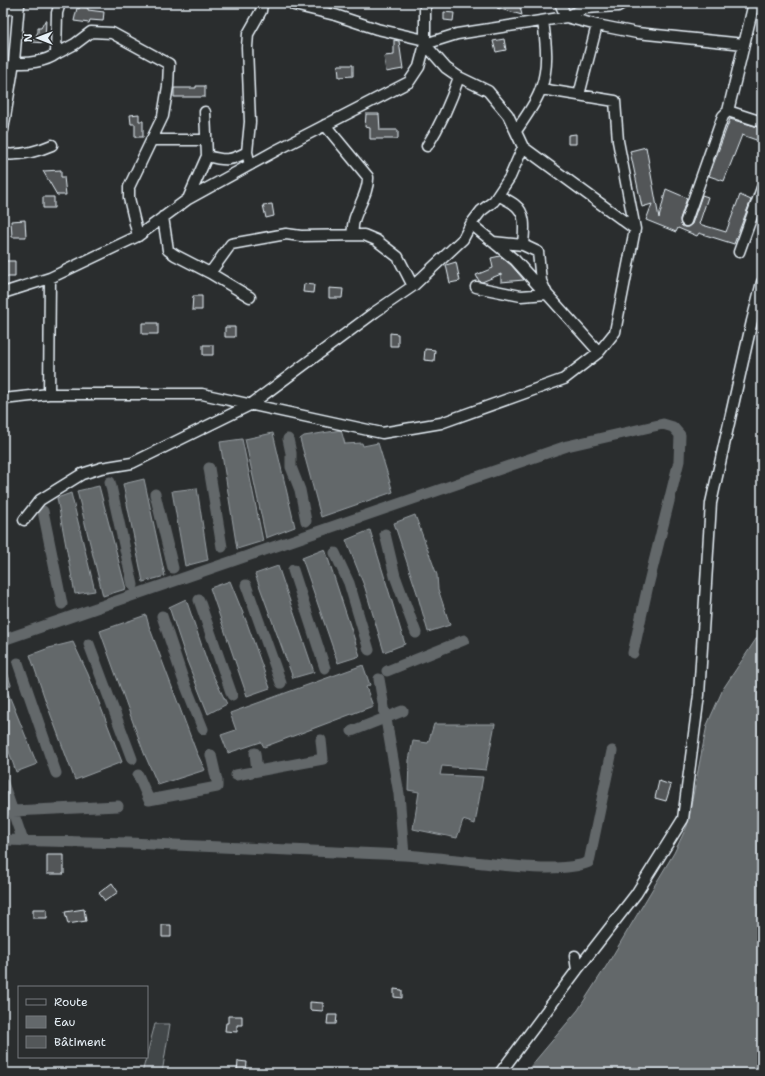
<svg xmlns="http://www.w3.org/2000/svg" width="765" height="1076" font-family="'Shantell Sans',sans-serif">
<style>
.green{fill:#424648;stroke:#959ca0}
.water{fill:#63686b;stroke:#989fa3}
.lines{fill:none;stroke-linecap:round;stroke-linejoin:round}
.canal{stroke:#63686b;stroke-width:11}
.building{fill:#535759;stroke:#e8f1f8}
.street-casing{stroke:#e8f1f8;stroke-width:13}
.street{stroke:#2a2d2e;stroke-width:10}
</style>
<rect width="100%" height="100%" fill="#2a2d2e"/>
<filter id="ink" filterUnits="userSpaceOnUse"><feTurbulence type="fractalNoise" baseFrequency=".025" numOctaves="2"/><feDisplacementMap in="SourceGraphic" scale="8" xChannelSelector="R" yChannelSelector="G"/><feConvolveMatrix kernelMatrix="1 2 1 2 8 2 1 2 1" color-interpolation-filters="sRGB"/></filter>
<g filter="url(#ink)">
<!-- green -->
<path class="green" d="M155 1024H170L162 1073H142Z"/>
<!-- water -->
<path class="water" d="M341 430 345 444 362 443 363 446 378 443 393 492 321 517 300 439 304 436Z
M273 433 295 527 266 538 245 439Z
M242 439 263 541 237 549 220 442Z
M144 479 165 576 143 582 123 484Z
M99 486 126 589 103 596 77 491Z
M197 488 208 560 185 566 172 491Z
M71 493 95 591 75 594 57 498Z
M415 515 437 575 438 589 450 625 428 632 417 593 394 523Z
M370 530 405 644 384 652 365 588 346 540Z
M325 549 360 656 338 663 302 558Z
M278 566 314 672 293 678 255 574Z
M230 581 247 623 270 688 247 696 210 588Z
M186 599 209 667 227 704 208 714 187 661 169 607Z
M146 615 149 626 196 751 205 770 158 785 144 753 100 631Z
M762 630V1073H525L578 1010 607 965 674 853 687 826 707 725 723 689Z
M73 642 88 674 122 762 75 780 46 702 30 655 49 648Z
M4 662 11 685 6 688 37 764 16 772 3 734Z
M363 665 370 685 366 687 373 706 264 747 261 742 228 753 221 735 236 730 230 713Z
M434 724H495L486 770 442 766 440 775 483 777 475 824 463 820 457 838 413 829 419 792 408 790 409 760 413 741 428 743Z"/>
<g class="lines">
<!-- canal -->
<path class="canal" d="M288 439 291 453V467L300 490 306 521
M209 468 222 547
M110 482 133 585
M155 494 173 568
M43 511 62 604
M385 534 395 576 416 633
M335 553 349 583 369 650
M293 570 325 668
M246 585 281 683
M199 600 232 695
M162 616 183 679 203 729
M3 640 567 446 663 424 673 427 680 435 679 461 647 590 633 653
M89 644 132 759
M18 663 56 773
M387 671 464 640
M352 731 403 711
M255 753 257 771
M138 775 149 800 217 787V781L211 755
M236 775 323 759 321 740
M3 783 23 841
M13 811 118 806
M3 840 129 843 404 855 399 794 379 679
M404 855C430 857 457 860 483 863 511 866 564 873 589 862L612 751"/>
</g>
<!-- building -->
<path class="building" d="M516 3H519L522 15 497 8Z
M80 6 88 8V10L104 12 103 21 90 20 89 23 74 21 77 8 79 9Z
M444 12 454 13 453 21 444 20Z
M46 19 45 43 32 42 38 32V28H41Z
M504 39 506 50 496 52 493 41Z
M394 40 399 41 403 69 386 72 384 56 394 55Z
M338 65H353V76L339 77Z
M196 86H205V97H174V88H196Z
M139 114V121H143V137H135V124H131L130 115Z
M366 114H379L380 130H398V139H370V128L365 127Z
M730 119 762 128V142L742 135 724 181 709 176Z
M576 134V144H568V135Z
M646 147 659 218 666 189 687 198 680 219 681 225 684 227H688L692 224 702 195 708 197 699 224 726 232 740 195 751 200 734 244 699 233 697 236 678 228 676 232 646 220 652 204 642 207 630 151Z
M61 170V177H64L66 195H57L43 171Z
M43 197H54V208H43Z
M272 204 274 216 266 218 263 205Z
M25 220 26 237H12L11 221Z
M500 256 511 265 524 280 501 282V274L482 282 479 281 476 275 493 268 491 258Z
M3 261H15V277H3Z
M456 262 460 281 450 283 446 265Z
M304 284 314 285 313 293 303 292Z
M329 288 343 289 342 298H329Z
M193 296H202V310H192Z
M142 323H158V334H142Z
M225 327H235V337H225Z
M390 333 398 334V346H390Z
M203 345H213V355H203Z
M425 349 435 350 434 361 424 360Z
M659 781 671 785 666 801 655 798Z
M47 855H64V874H47Z
M112 883 118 892 105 901 99 893Z
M33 909H47V918H33Z
M84 909 86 921 68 924 65 912Z
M162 925H171V937H162Z
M394 989 402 990V998L394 997Z
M310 1002 323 1003V1011L310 1010Z
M328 1015H337L336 1024H327Z
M228 1016H242V1025H237V1032L225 1031 226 1023H228Z
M238 1061 247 1062 246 1073H237Z"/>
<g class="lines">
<!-- street casing -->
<g class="street-casing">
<path id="street" d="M425 3V44L446 68 459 77 488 91 508 115 523 147 635 229
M560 3 566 17
M294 5 335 15 377 29 425 40
M3 8 8 9 19 7
M566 17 585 8 618 6 623 3
M56 54 75 44 91 32 112 33 169 64 168 86 163 116 129 187V198L138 236
M14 62C25 65 47 61 56 54L57 13 60 3
M579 95 597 25
M728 111 762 122
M325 125 368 177C369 197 350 215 353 234
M3 130 14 62 19 3
M516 131C524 119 537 102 541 88 549 67 546 43 543 21
M151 140H206
M427 146C441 124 451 101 459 77
M3 154C21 156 36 152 52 145
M207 156C225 161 231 161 247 152
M250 165 247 152 250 122 247 47 248 34 261 11 262 3
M498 195C503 198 510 201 515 205 527 214 524 231 523 245
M188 199 207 156 205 112
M163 217 168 250 175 255 210 273 250 297
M686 221 723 116 728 111 754 3
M471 224 515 260 542 290
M493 242 523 245 538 252 541 281 547 294 599 352
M739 252 762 188
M210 273 231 244 286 234 301 236 364 235 376 240 398 257 413 286
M476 287 521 296 547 294
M3 293 50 278 138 236 188 199 277 150 409 82 419 67 425 44 457 34 566 17 597 25 637 33 744 44
M49 394 50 278
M3 399 49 394H202L382 433 441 423 564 379 599 352 615 332 635 229 618 141 615 101 541 89
M24 520 40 500 82 474 101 468 132 463 250 405 375 312 413 286 463 239 471 224 481 211 494 201 510 177 523 147
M577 970 636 894 683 819 699 695 711 503 752 321 762 282
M500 1073 577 970 575 956"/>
</g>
<!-- street -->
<use href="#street" class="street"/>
</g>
</g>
<!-- margin -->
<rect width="765" height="1076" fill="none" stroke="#2a2d2e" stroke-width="16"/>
<rect x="8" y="8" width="749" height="1060" fill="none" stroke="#e8f1f8" stroke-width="1.5" filter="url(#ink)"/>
<!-- legend -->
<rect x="18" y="986" width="130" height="72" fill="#2a2d2e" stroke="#767b7f"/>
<rect x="26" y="999" width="20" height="6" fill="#2a2d2e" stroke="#767b7f"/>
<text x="54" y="1006" font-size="12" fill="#e8f1f8">Route</text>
<rect x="26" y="1016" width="20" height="12" fill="#63686b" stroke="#767b7f"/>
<text x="54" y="1026" font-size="12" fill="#e8f1f8">Eau</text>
<rect x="26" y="1036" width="20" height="12" fill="#535759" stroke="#767b7f"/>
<text x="54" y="1046" font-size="12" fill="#e8f1f8">Bâtiment</text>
<!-- north arrow -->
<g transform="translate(38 38) rotate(270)" stroke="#2a2d2e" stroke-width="3" paint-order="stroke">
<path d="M0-3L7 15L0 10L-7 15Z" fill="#e8f1f8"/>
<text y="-6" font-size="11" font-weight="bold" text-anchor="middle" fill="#e8f1f8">N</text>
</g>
</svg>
